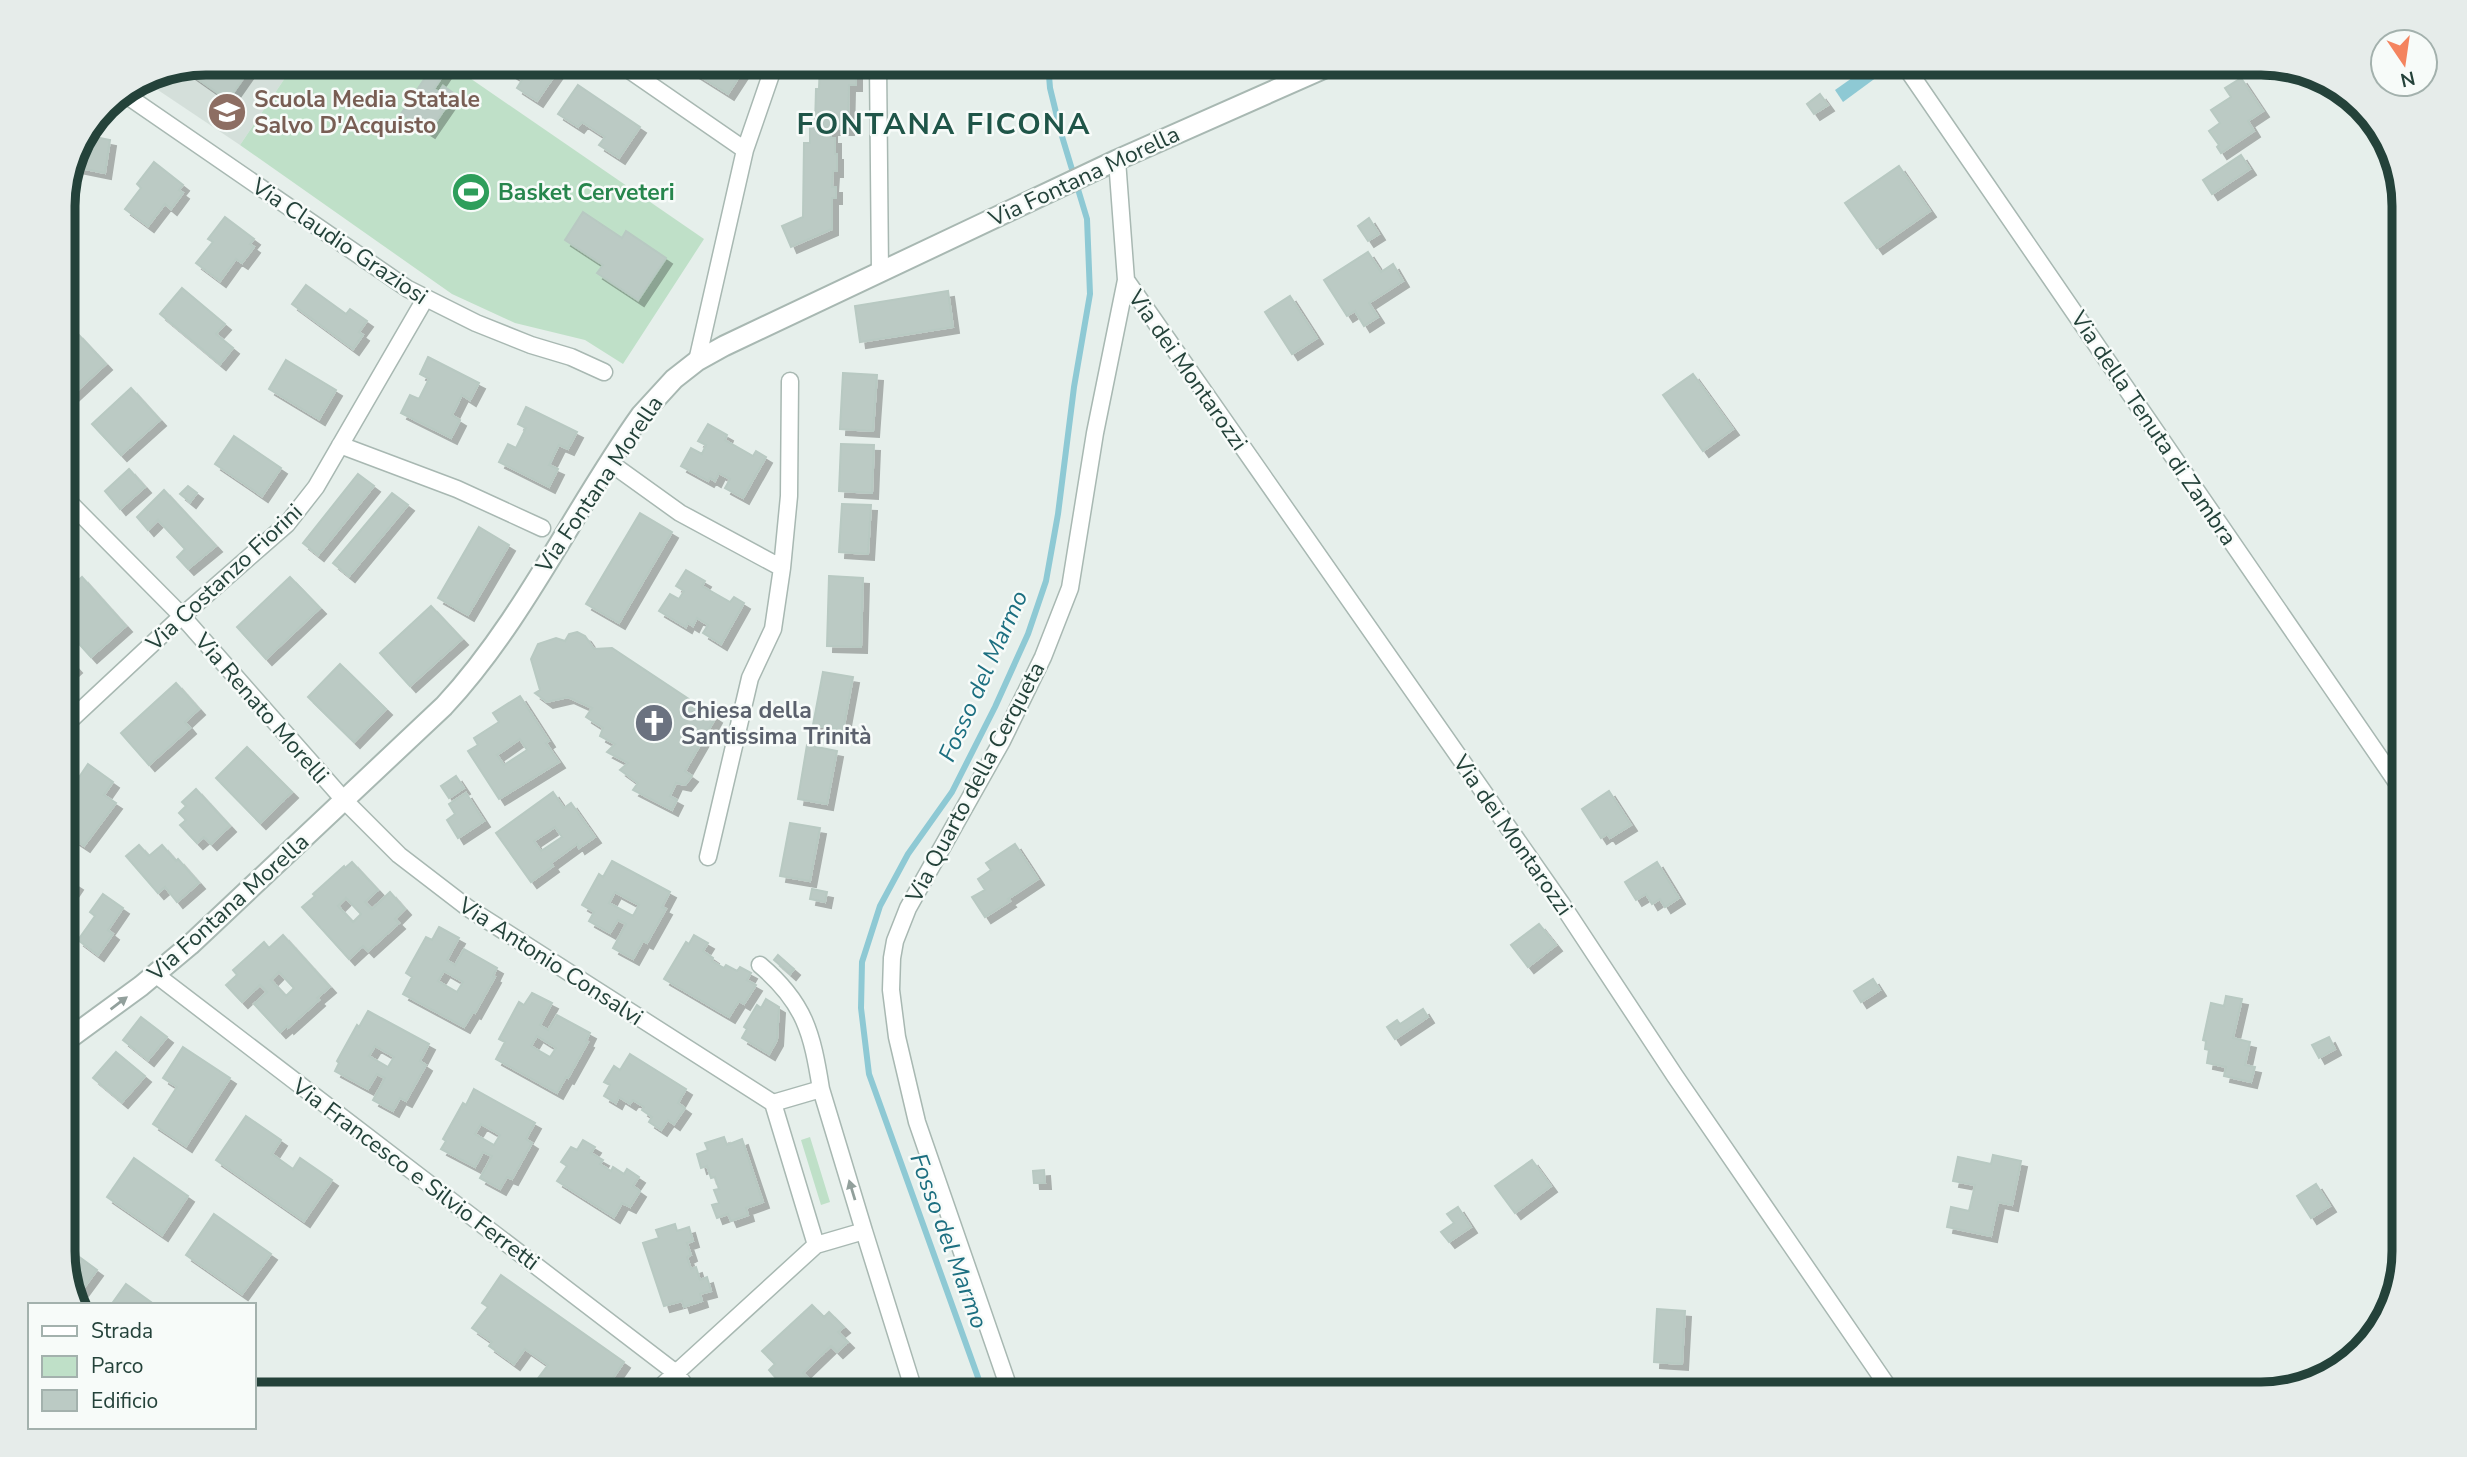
<svg xmlns="http://www.w3.org/2000/svg" width="2467" height="1457" font-family="'Nunito Sans',sans-serif">
<style>
.built{fill:#d4dfda}
.green{fill:#bfe0c8}
.water{fill:#8ec9d4}
.lines{fill:none;stroke-linecap:round;stroke-linejoin:round}
.stream{stroke:#8ec9d4;stroke-width:6}
.building{fill:#bbcac4;stroke:#b8c9c2;stroke-width:2;fill-rule:evenodd;filter:url(#shadow)}
.minor-casing{stroke:#a8b8b2;stroke-width:19}
.tertiary-casing{stroke:#a8b8b2;stroke-width:23}
.minor{stroke:#fff;stroke-width:16}
.tertiary{stroke:#fff;stroke-width:19}
.oneway{fill:#92a09c}
.labels{text-anchor:middle;stroke-width:5;stroke-linejoin:round;paint-order:stroke}
.education-label{font-size:23px;font-weight:bold;fill:#785e54;stroke:#f7fbf9;text-anchor:start}
.street-label{font-size:23px;fill:#24423a;stroke:#f7fbf9}
.leisure-label{font-size:23px;font-weight:bold;fill:#27864d;stroke:#f7fbf9;text-anchor:start}
.worship-label{font-size:23px;font-weight:bold;fill:#5b616d;stroke:#f7fbf9;text-anchor:start}
.water-label{font-size:24px;font-style:italic;fill:#1c6f80;stroke:#f7fbf9}
.district-label{font-size:30px;font-weight:bold;letter-spacing:2px;fill:#1f5548;stroke:#f7fbf9}
.rim{fill:none;stroke:#24423a;stroke-width:9}
</style>
<defs>
<filter id="shadow"><feDropShadow dx="6" dy="6" stdDeviation="0" flood-color="#0004"/></filter>
</defs>
<rect width="100%" height="100%" fill="#e6efeb"/>
<!-- built -->
<path class="built" d="M206 63H295L240 145 143 80 152 74Z"/>
<!-- green -->
<path class="green" d="M295 63H448L704 239 623 364 585 340 515 323 452 294 240 145Z
M810 1137 830 1202 821 1205 801 1140Z"/>
<!-- water -->
<path class="water" d="M1869 66 1877 77 1843 102 1835 90Z"/>
<g class="lines">
<!-- stream -->
<path class="stream" d="M984 1394 869 1074 861 1008 862 962 880 906 908 854 952 792 995 707 1028 634 1046 581 1058 514 1074 387 1090 294 1087 219 1061 133 1050 88 1048 63"/>
</g>
<!-- building -->
<path class="building" d="M206 63H254L228 100 188 72 192 66Z
M435 63 446 71 434 89 439 92 443 86 455 94 429 132 401 114Z
M496 63H544L557 72 537 101 517 88 522 80Z
M679 63H748L728 94Z
M820 63H851V70H856V85H849L848 129H831V138H835V154H837V171H833L832 187H836V198H832V229L791 247 782 226 803 217 804 143H810V126H815L816 89H819Z
M1798 63H1823L1816 68 1813 63 1803 70Z
M2241 78 2263 111 2248 121 2254 131 2221 153 2217 147 2219 145 2209 131 2220 123 2211 110 2231 97 2225 88Z
M578 85 640 127 619 158 599 145 605 137 582 122 578 127 558 114Z
M1820 94 1828 105 1814 114 1807 104Z
M95 137 110 140 105 173 70 166 74 151 79 143 93 146Z
M2241 155 2250 169 2212 194 2203 180Z
M154 162 183 185 179 190 183 193 171 209 165 204 148 226 125 209 141 188 137 184Z
M1899 166 1930 211 1877 248 1845 203Z
M583 212 622 238 626 231 666 258 638 300 597 273 603 265 565 240Z
M225 217 254 239 250 244 254 247 242 263 236 259 220 281 196 263 213 242 208 239Z
M1369 218 1379 234 1368 241 1358 226Z
M1368 252 1381 272 1393 264 1403 281 1369 303 1378 317 1364 326 1355 311 1347 316 1324 280Z
M306 285 346 314 350 309 367 321 359 332 363 335 353 349 292 304Z
M182 288 225 324 216 334 233 348 220 364 160 314Z
M948 291 953 327 860 342 855 306Z
M1290 296 1317 338 1292 354 1265 312Z
M77 333 106 364 67 400 63 395V345Z
M428 357 479 383 470 400 462 395 452 415 460 420 451 438 401 413 410 395 419 399 429 379 420 374Z
M286 360 336 390 319 419 269 389Z
M843 373 877 375 873 431 840 429Z
M1693 374 1733 429 1703 451 1663 395Z
M131 388 160 420 121 455 92 424Z
M526 407 577 432 568 449 559 445 549 465 558 469 549 487 499 462 508 444 516 448 526 428 518 424Z
M708 424 727 435 725 440 753 456 756 451 766 457 743 498 725 488 730 479 719 473 715 481 710 478 708 481 681 466 691 448 702 454 706 445 698 441Z
M234 436 281 468 262 496 215 464Z
M841 444 874 445 872 493 839 491Z
M129 469 145 487 120 509 105 491Z
M358 474 374 486 318 555 303 543Z
M188 486 197 493 190 502 180 494Z
M164 490 216 546 188 569 177 557 185 549 158 520 148 530 137 517Z
M392 493 408 505 349 576 333 563Z
M842 504 871 505 868 554 839 552Z
M640 513 672 532 619 623 586 604Z
M479 527 509 545 468 615 438 598Z
M686 570 705 581 702 586 730 602 734 597 744 603 721 644 703 633 708 625 697 618 693 626 688 623 686 627 659 611 670 594 679 599 684 591 676 586Z
M829 576 863 578 861 647 827 646Z
M82 577 126 626 91 657 63 626V594Z
M290 577 320 608 266 659 237 627Z
M431 606 462 639 410 686 380 653Z
M577 632 585 636 594 649 612 648 716 717 685 771 692 776 685 785 676 783 670 796 677 800 672 810 633 790 638 783 620 770 628 763 607 752 615 744 600 736 603 728 586 717 592 708 568 697 547 702 535 693 540 690 531 659 538 644 556 638 565 641 569 634Z
M63 653 76 667 63 679Z
M340 664 386 709 354 742 308 697Z
M823 672 853 677 843 731 813 725Z
M176 683 199 709 185 722 190 728 149 765 121 733Z
M520 696 549 741 546 743 559 762 499 799 468 751 478 745 474 738 499 722 493 713ZM520 739 527 750 504 765 497 755Z
M807 745 837 751 827 804 798 799Z
M247 747 292 792 260 823 216 778Z
M88 764 113 782 104 795 116 803 84 846 63 832V801Z
M456 776 464 788 449 798 441 786Z
M196 789 230 826 211 844 204 837 197 843 180 825 186 820 179 813 186 806 182 802Z
M1609 791 1631 825 1610 838 1607 834 1601 838 1582 809Z
M553 792 564 808 571 803 595 837 579 848 577 844 551 863 553 866 531 882 496 833ZM555 827 562 837 541 851 534 841Z
M466 793 484 821 458 838 447 820 455 814 449 804Z
M790 823 820 828 810 881 780 876Z
M1015 844 1038 879 1008 899 1010 901 985 917 972 897 985 890 978 879 991 870 986 863Z
M139 845 149 856 162 845 176 861 178 859 199 883 177 902 165 887 158 893 126 856Z
M612 861 670 892 662 907 666 909 647 943 643 941 633 959 613 948 626 924 618 920 610 933 589 921 594 912 582 905 599 874 603 877ZM615 892 639 905 633 916 609 903Z
M352 862 378 890 365 902 372 909 390 892 405 909 395 919 399 923 368 951 363 946 349 959 302 907 315 896 313 894 344 866 345 868ZM346 898 361 914 353 922 338 906Z
M1657 862 1679 898 1665 907 1660 899 1652 904 1646 894 1636 900 1625 882Z
M63 875 77 884 63 905Z
M812 889 827 892 825 902 810 899Z
M103 894 123 908 108 930 113 934 98 955 78 940 95 916 90 912Z
M1539 924 1556 945 1528 967 1511 945Z
M439 927 459 938 447 960 455 965 464 949 497 968 493 976 495 977 475 1013 473 1012 464 1027 403 994 412 977 406 973 426 937 432 940ZM444 971 463 982 457 992 438 981Z
M283 935 330 987 317 998 319 1000 288 1028 287 1026 280 1032 254 1004 267 992 260 985 242 1002 226 985 237 975 233 970 264 942 269 948ZM279 972 294 988 286 996 271 980Z
M694 935 708 943 703 951 713 958 712 961 724 968 726 965 737 971 740 967 751 973 747 980 756 985 744 1004 739 1001 729 1017 664 979 686 942 689 944Z
M778 955 794 969 790 974 774 960Z
M1873 979 1880 990 1861 1002 1854 991Z
M532 993 552 1003 540 1025 548 1030 557 1015 590 1033 586 1041 588 1042 568 1078 566 1077 557 1093 496 1059 505 1042 499 1039 519 1002 524 1005ZM537 1036 556 1048 550 1057 531 1046Z
M2226 996 2242 999 2233 1038 2250 1042 2245 1065 2255 1067 2251 1082 2224 1076 2226 1067 2207 1063 2209 1050 2205 1049 2206 1041 2203 1040 2211 1003 2224 1006Z
M766 999 779 1007 777 1040 769 1054 742 1038 747 1029 744 1027 757 1005 761 1008Z
M1423 1009 1428 1017 1395 1039 1387 1027 1397 1020 1400 1024Z
M368 1011 429 1044 420 1061 426 1065 406 1101 400 1098 393 1111 373 1100 385 1078 377 1074 368 1089 335 1071 339 1063 337 1061 357 1025 359 1027ZM375 1046 394 1057 388 1067 369 1056Z
M141 1017 167 1037 148 1060 123 1040Z
M2329 1037 2335 1049 2319 1058 2312 1045Z
M183 1047 230 1078 186 1146 153 1124 177 1087 163 1078Z
M116 1052 145 1076 122 1102 93 1078Z
M630 1054 686 1089 678 1103 685 1108 674 1124 668 1120 661 1130 649 1122 652 1117 642 1110 644 1107 633 1100 630 1104 619 1097 616 1103 604 1096 610 1085 604 1082 614 1066 620 1070Z
M474 1089 535 1123 526 1139 532 1143 512 1179 507 1177 500 1189 480 1178 492 1156 483 1152 475 1167 441 1149 446 1141 443 1139 463 1103 466 1105ZM481 1124 500 1135 494 1145 475 1134Z
M246 1116 281 1140 272 1154 293 1169 300 1158 332 1180 304 1221 216 1160Z
M724 1137 727 1145 742 1139 763 1202 746 1208 748 1215 731 1221 728 1214 717 1218 712 1205 719 1203 714 1190 719 1189 715 1177 711 1178 707 1166 701 1168 697 1154 708 1150 705 1143Z
M583 1140 595 1147 591 1153 603 1160 600 1164 611 1171 613 1167 624 1174 627 1169 639 1177 633 1186 640 1191 630 1207 622 1203 614 1217 557 1181 567 1166 561 1162 571 1147 577 1150Z
M1993 1155 2021 1161 2012 1205 1998 1202 1991 1236 1947 1227 1951 1207 1969 1211 1975 1185 1953 1181 1958 1157 1991 1164Z
M134 1158 188 1196 162 1235 107 1197Z
M1532 1160 1551 1186 1515 1213 1495 1186Z
M1044 1170 1045 1183H1034L1033 1171Z
M2316 1184 2330 1206 2311 1218 2297 1196Z
M1458 1207 1471 1227 1449 1242 1441 1232 1454 1223 1447 1214Z
M214 1214 271 1254 242 1294 186 1255Z
M675 1224 677 1231 689 1227 693 1241 687 1243 691 1255 687 1257 691 1269 696 1267 700 1280 707 1277 711 1291 700 1294 702 1301 684 1307 682 1301 664 1306 643 1243 659 1238 656 1230Z
M63 1245 97 1270 75 1300 63 1260Z
M501 1275 624 1362 606 1388 601 1384 595 1394H570L565 1390 562 1394H555L536 1381 548 1365 525 1349 514 1364 489 1346 492 1342 472 1328 488 1307 482 1303Z
M126 1284 155 1305H111Z
M812 1305 824 1317 829 1312 844 1327 838 1332 848 1342 837 1352 831 1346 803 1373 808 1378 797 1388 788 1379 782 1385 769 1370 775 1364 762 1351Z
M1657 1309 1685 1311 1682 1364 1654 1362Z"/>
<g class="lines">
<!-- minor casing -->
<g class="minor-casing">
<path id="minor" d="M619 63 745 150
M878 63 880 272
M1903 63 2404 793
M123 93 408 289 476 323 531 345 571 357 604 372
M1126 280 1561 903 1675 1076 1893 1394
M697 361 745 150 775 63
M340 445 457 489 542 528
M609 462 680 513 782 568 773 629 750 678 708 857
M63 496 182 616 344 800 399 855 468 908 773 1103
M782 568 789 496 790 381
M63 727 182 616 287 524 316 487 425 299
M760 965C805 1003 812 1033 821 1089
M155 974 676 1373 691 1394
M864 1231 915 1394
M653 1394 816 1245 864 1231 821 1089 773 1103 816 1245
M1011 1394 917 1122 897 1037 891 990 892 958 895 941 908 908 1002 741 1043 657 1070 588 1095 433 1126 280 1117 160"/>
</g>
<!-- tertiary casing -->
<g class="tertiary-casing">
<path id="tertiary" d="M63 1043 141 986 190 945 444 706C524 620 573 510 641 415L674 379 697 361 724 346 1117 160 1336 63"/>
</g>
<!-- minor -->
<use href="#minor" class="minor"/>
<!-- tertiary -->
<use href="#tertiary" class="tertiary"/>
</g>
<!-- one-way arrows -->
<defs><path id="oneway-solid" d="M-6-.8H1V-3.2L6.5 0L1 3.2V.8H-6Z" transform="scale(1.75)"/></defs>
<g class="oneway">
<use href="#oneway-solid" transform="translate(119 1003) rotate(-37)"/>
<use href="#oneway-solid" transform="translate(852 1190) rotate(-107)"/>
</g>
<!-- icons -->
<defs>
<g id="school-disc" transform="scale(2.0125)"><circle r="9.5" fill="#8d6e63" stroke="#f7fbf9"/><path d="M0-5L7-2L0 1L-7-2ZM-4 1L0 2.5L4 1V4Q0 6-4 4Z" fill="#fff"/></g>
<g id="stadium-disc" transform="scale(2.0125)"><circle r="9.5" fill="#2e9e5b" stroke="#f7fbf9"/><path d="M0-5a6.5 5 0 1 0 0 10a6.5 5 0 1 0 0-10ZM-3.5-1.8h7v3.6h-7Z" fill="#fff"/></g>
<g id="church-disc" transform="scale(2.0125)"><circle r="9.5" fill="#6b7280" stroke="#f7fbf9"/><path d="M-1.2-6h2.4v3.5h3.3v2.4h-3.3V6h-2.4V-.1h-3.3v-2.4h3.3Z" fill="#fff"/></g>
</defs>
<g fill-rule="evenodd">
<use href="#school-disc" x="227" y="112"/>
<use href="#stadium-disc" x="471" y="192"/>
<use href="#church-disc" x="654" y="723"/>
</g>
<g class="labels">
<!-- education labels -->
<g class="education-label">
<text x="254" y="107">Scuola Media Statale<tspan x="254" dy="26">Salvo D'Acquisto</tspan></text>
</g>
<!-- street labels -->
<g class="street-label">
<text transform="translate(1084 176) rotate(-25)" y="8">Via Fontana Morella</text>
<text transform="translate(340 241) rotate(34)" y="8">Via Claudio Graziosi</text>
<text transform="translate(1188 370) rotate(55)" y="8">Via dei Montarozzi</text>
<text transform="translate(2154 428) rotate(56)" y="8">Via della Tenuta di Zambra</text>
<text transform="translate(599 484) rotate(-56)" y="8">Via Fontana Morella</text>
<text transform="translate(224 577) rotate(-43)" y="8">Via Costanzo Fiorini</text>
<text transform="translate(262 708) rotate(49)" y="8">Via Renato Morelli</text>
<text transform="translate(975 782) rotate(-62)" y="8">Via Quarto della Cerqueta</text>
<text transform="translate(1513 835) rotate(55)" y="8">Via dei Montarozzi</text>
<text transform="translate(228 907) rotate(-42)" y="8">Via Fontana Morella</text>
<text transform="translate(551 961) rotate(33)" y="8">Via Antonio Consalvi</text>
<text transform="translate(416 1174) rotate(37)" y="8">Via Francesco e Silvio Ferretti</text>
</g>
<!-- leisure labels -->
<g class="leisure-label">
<text x="498" y="200">Basket Cerveteri</text>
</g>
<!-- worship labels -->
<g class="worship-label">
<text x="681" y="718">Chiesa della<tspan x="681" dy="26">Santissima Trinità</tspan></text>
</g>
<!-- water labels -->
<g class="water-label">
<text transform="translate(983 676) rotate(-66)" y="8">Fosso del Marmo</text>
<text transform="translate(949 1241) rotate(70)" y="8">Fosso del Marmo</text>
</g>
<!-- district labels -->
<g class="district-label">
<text x="944" y="134">FONTANA FICONA</text>
</g>
</g>
<!-- crop -->
<path d="M0 0H2467V1457H0ZM206 75H2261A131 131 0 0 1 2392 206V1251A131 131 0 0 1 2261 1382H206A131 131 0 0 1 75 1251V206A131 131 0 0 1 206 75Z" fill="#e6ecea" fill-rule="evenodd"/>
<path class="rim" d="M206 75H2261A131 131 0 0 1 2392 206V1251A131 131 0 0 1 2261 1382H206A131 131 0 0 1 75 1251V206A131 131 0 0 1 206 75Z"/>
<!-- legend -->
<rect x="28" y="1303" width="228" height="126" fill="#f7fbf9" stroke="#a3b1ad" stroke-width="2"/>
<rect x="42" y="1326" width="35" height="10" fill="#ffffff" stroke="#a3b1ad" stroke-width="2"/>
<text x="91" y="1338" font-size="21" fill="#24423a">Strada</text>
<rect x="42" y="1356" width="35" height="21" fill="#bfe0c8" stroke="#a3b1ad" stroke-width="2"/>
<text x="91" y="1373" font-size="21" fill="#24423a">Parco</text>
<rect x="42" y="1390" width="35" height="21" fill="#bbcac4" stroke="#a3b1ad" stroke-width="2"/>
<text x="91" y="1408" font-size="21" fill="#24423a">Edificio</text>
<!-- north arrow -->
<g transform="translate(2404 63) rotate(167)"><circle r="33" fill="#f7fbf9" stroke="#a3b1ad" stroke-width="2"/>
<path d="M0-5L12 26L0 18L-12 26Z" fill="#f4845f"/>
<text y="-10" font-size="19" font-weight="bold" text-anchor="middle" fill="#24423a">N</text>
</g>
</svg>
